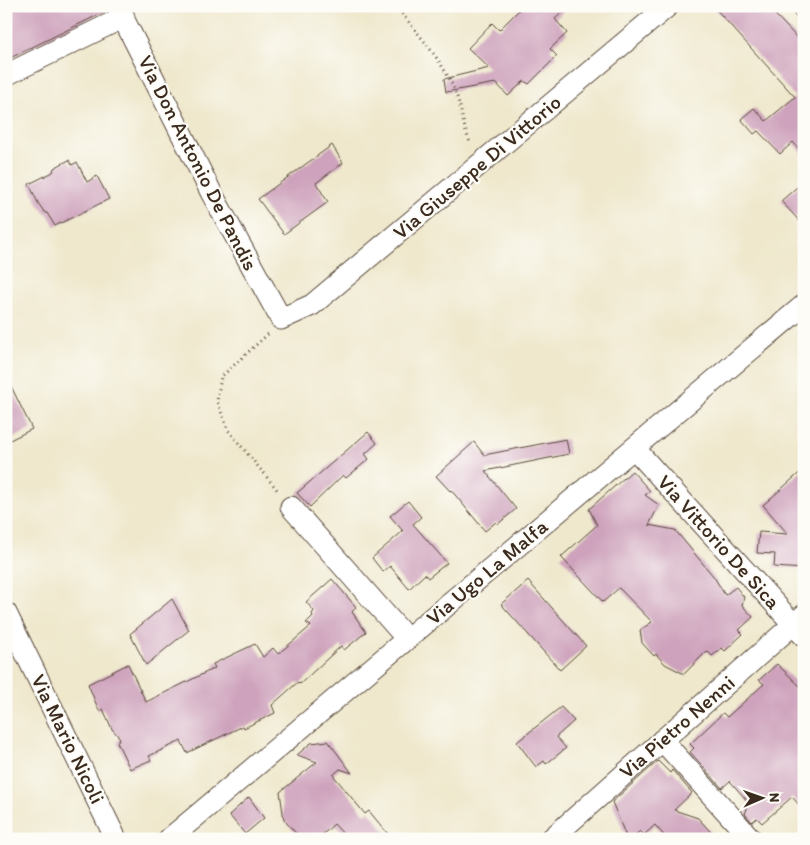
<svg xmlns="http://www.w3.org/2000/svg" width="810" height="845" font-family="Itim,sans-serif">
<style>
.building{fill:#cea2bc}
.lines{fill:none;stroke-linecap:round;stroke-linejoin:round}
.minor-casing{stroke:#564638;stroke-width:23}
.path{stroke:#564638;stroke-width:3;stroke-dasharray:1 4;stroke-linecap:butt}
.minor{stroke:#fff;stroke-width:21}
.labels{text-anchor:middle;stroke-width:4.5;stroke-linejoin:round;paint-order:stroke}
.street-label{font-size:21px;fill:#3b2a1e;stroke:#fdfcf7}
</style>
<rect width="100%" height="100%" fill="#fdfcf7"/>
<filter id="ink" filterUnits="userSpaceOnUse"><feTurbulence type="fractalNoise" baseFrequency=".02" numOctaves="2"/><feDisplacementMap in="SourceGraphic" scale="10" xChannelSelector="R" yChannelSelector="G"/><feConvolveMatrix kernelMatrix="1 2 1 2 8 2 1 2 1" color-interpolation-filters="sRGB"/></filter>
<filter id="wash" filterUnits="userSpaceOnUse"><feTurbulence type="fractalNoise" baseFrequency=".0096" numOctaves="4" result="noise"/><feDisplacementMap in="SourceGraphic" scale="20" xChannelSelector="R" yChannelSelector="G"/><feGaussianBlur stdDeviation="1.12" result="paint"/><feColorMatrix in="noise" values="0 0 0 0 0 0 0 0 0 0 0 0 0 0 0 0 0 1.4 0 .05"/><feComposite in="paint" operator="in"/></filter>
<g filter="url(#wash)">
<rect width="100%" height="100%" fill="#efe8cd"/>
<g id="blocks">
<!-- building -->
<path class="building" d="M6 6H105L106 11 6 60Z
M523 6H569L555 19 567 33 550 49 557 56 529 84 524 81 508 96 496 83 446 92 444 79 489 68 468 48 492 23 499 30Z
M713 6H767L804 45V155L793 142 780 154 758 131 754 134 741 119 754 108 766 121 795 97Z
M332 145 343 163 316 183 328 202 284 234 258 199Z
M69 160 72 165 77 162 87 182 97 176 109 199 55 226 47 213H45L38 203 29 184 53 172 54 168Z
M804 181V226L781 201Z
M6 376 32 429 6 442Z
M368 432 377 443 365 454 369 459 346 478 343 475 310 507 297 493Z
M566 439 569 454 485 471 516 509 498 524 496 522 485 531 451 490 450 491 436 476 474 442 484 455Z
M804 469V569L774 567 775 554 757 553 759 532 788 534 763 505Z
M632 471 650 491 645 495 659 505 649 525 675 530 714 577 725 595 736 587 744 597 742 605 753 617 739 630 743 634 725 651 722 648 712 656 707 651 684 674 665 664 656 654 654 656 642 643 640 630 652 622 619 588 603 602 561 557 597 525 589 509Z
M408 501 421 517 413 524 447 563 428 578 425 574 409 589 390 566 383 572 372 558 403 531 390 516Z
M332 579 356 607 352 612 366 632 344 650 341 646 300 684 298 682 272 705 275 713 244 728 243 726 187 753 181 741 149 756 151 760 130 769 117 742 120 738 112 729 103 709 99 711 88 684 128 664 146 702 215 668 213 664 255 644 263 657 273 648 278 654 311 626 306 623 313 616 312 614 314 611 306 602Z
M528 581 586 646 560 670 501 604Z
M172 599 189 630 146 665 130 634Z
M777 664 804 690V810L792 797 762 823 757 818 752 822 745 814 749 803 730 781 722 788 690 752 694 748 690 744 723 713 727 717 764 684 759 680Z
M561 707 574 721 556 737 566 748 546 764 544 761 536 767 517 742Z
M328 741 352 773 340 769 333 775 365 814 369 811 392 839H348L334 824 318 839H301L284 820 280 792 317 762 297 755 311 743Z
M658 761 670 773 672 770 692 793 674 810 698 818 717 839H667L655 825 644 835 640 831 631 839H627L612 802Z
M249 797 264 818 245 834 229 815Z"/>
</g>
</g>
<g filter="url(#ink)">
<use href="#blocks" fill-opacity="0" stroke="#564638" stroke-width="1"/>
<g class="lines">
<!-- minor casing -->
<g class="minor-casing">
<path id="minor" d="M117 6 212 194 281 319 312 305 668 6
M802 6 804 9
M6 75 124 17
M634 448 804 636
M291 507 407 639
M6 613 116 839
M662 740 751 839
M169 839 804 305
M551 839 804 615"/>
</g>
<!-- path -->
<path class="path" d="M396 6C416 32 441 58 454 89 462 106 462 127 471 144
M268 334 221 377 217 401 228 430 279 492"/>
<!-- minor -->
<use href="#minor" class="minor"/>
</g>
</g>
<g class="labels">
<!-- street labels -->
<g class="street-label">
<text transform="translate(198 163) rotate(63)" y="7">Via Don Antonio De Pandis</text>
<text transform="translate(477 167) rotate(-40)" y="7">Via Giuseppe Di Vittorio</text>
<text transform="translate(719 542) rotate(48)" y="7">Via Vittorio De Sica</text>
<text transform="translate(487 572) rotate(-40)" y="7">Via Ugo La Malfa</text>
<text transform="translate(677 727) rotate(-41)" y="7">Via Pietro Nenni</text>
<text transform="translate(68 739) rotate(64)" y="7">Via Mario Nicoli</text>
</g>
</g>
<!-- margin -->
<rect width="810" height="845" fill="none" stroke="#fdfcf7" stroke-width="25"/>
<!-- north arrow -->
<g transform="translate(762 798) rotate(88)" stroke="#fdfcf7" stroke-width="4" paint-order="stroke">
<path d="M0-4L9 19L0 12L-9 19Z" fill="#3b2a1e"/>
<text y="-8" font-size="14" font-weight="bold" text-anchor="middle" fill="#3b2a1e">N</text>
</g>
</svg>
